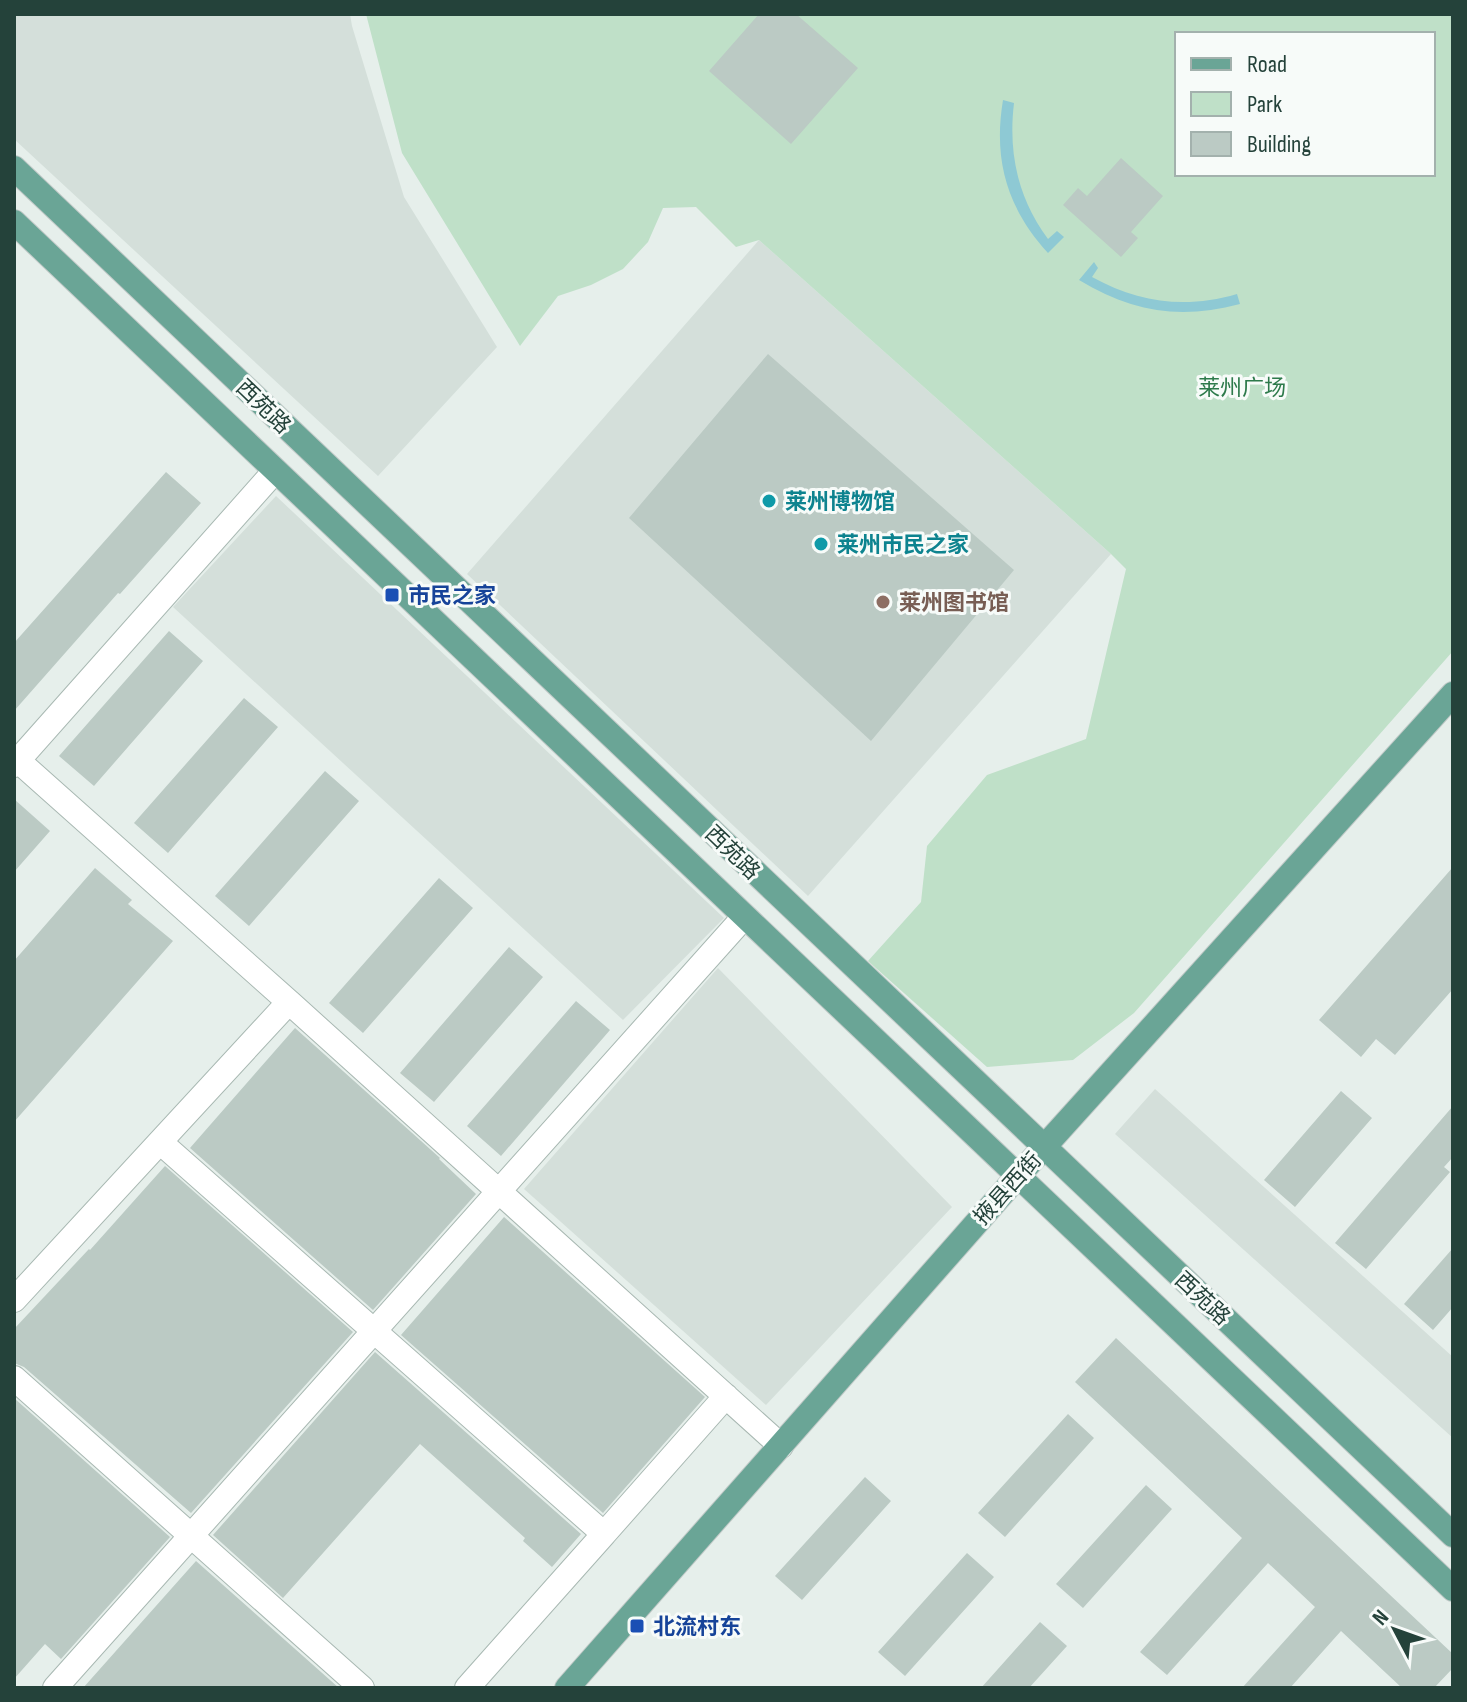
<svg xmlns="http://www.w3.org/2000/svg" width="1467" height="1702" font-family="'Sofia Sans Condensed','Noto Sans SC',sans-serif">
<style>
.built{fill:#d4dfda}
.green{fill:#bfe0c8;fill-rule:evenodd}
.water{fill:#8ec9d4}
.building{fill:#bbcac4}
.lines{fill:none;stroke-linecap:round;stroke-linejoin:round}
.minor-casing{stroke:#a8b8b2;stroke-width:26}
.major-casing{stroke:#c2cac8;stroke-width:26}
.minor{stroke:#fff;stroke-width:24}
.major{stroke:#6aa596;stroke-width:24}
.culture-dot{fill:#0f9aa8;stroke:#f7fbf9;stroke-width:3}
.transit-dot{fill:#1a4fb4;stroke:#f7fbf9;stroke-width:3}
.education-dot{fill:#8d6e63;stroke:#f7fbf9;stroke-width:3}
.labels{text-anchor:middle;stroke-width:6;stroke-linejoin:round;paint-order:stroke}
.park-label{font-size:22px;fill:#2d7a4b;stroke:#f7fbf9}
.street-label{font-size:22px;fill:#24423a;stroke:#f7fbf9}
.culture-label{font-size:22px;font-weight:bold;fill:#0d838f;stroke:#f7fbf9;text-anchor:start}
.transit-label{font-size:22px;font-weight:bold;fill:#164399;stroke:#f7fbf9;text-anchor:start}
.education-label{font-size:22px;font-weight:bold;fill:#785e54;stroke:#f7fbf9;text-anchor:start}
</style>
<rect width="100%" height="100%" fill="#e6efeb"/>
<!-- built -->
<path class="built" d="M14 14H350L352 26 404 197 497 347 378 476 14 139Z
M759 240 1111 554 808 896 467 574Z
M276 496 724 918 623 1020 173 607Z
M718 968 952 1207 766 1405 524 1189Z
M1155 1089 1453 1357V1438L1115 1134Z"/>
<!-- green -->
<path class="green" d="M366 14H1453V651L1134 1013 1073 1060 987 1067 868 961 921 902 927 846 987 775 1086 739 1126 569 1111 554 759 240 736 247 696 207 663 208 648 242 623 269 591 285 558 296 520 346 402 153ZM1177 34H1433V174H1177Z"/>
<!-- water -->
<path class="water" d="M1003 100 1014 103C1008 154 1018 198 1048 239L1057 231 1064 237 1048 253C1007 208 993 160 1003 100Z
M1094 262 1098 268 1092 277C1139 303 1186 309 1237 294L1240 304C1180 320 1132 312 1079 280Z"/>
<!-- building -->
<path class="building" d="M759 14H796L858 68 791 144 709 71Z
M1121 158 1163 196 1131 232 1138 238 1121 257 1063 205 1078 188 1087 196Z
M768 354 1014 570 871 741 629 518Z
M166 472 201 503 120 594 118 593 14 711V643Z
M169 631 203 661 94 786 59 756Z
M244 698 278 727 168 853 134 823Z
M325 771 359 801 249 926 215 896Z
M14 799 50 831 14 872Z
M1453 867V989L1395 1055 1376 1039 1361 1057 1319 1020Z
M95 868 132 900 128 904 173 941 14 1122V961Z
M439 878 473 908 363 1033 329 1003Z
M509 947 543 977 434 1102 400 1073Z
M576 1001 610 1030 501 1156 467 1126Z
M295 1028 440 1158 439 1159 476 1194 373 1310 190 1148Z
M1341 1091 1372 1118 1295 1207 1264 1180Z
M1453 1106V1157L1444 1167 1450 1172 1366 1269 1335 1243Z
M165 1166 353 1332 191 1513 24 1367 14 1363V1329L89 1249 90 1250Z
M504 1217 705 1397 603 1513 401 1335Z
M1453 1248V1307L1433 1330 1404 1304Z
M1116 1338 1453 1654V1668L1434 1688H1402L1341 1631 1290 1688H1242L1315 1607 1268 1563 1167 1675 1140 1652 1242 1538 1075 1382Z
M375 1352 581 1534 552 1567 523 1541 525 1538 420 1444 283 1598 213 1535Z
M14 1398 170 1537 61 1659 45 1644 14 1679Z
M1068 1414 1094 1438 1005 1537 978 1513Z
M865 1477 891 1501 802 1600 775 1576Z
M1146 1485 1172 1509 1083 1608 1056 1584Z
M967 1553 994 1577 905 1676 878 1652Z
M196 1561 339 1688H83Z
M1040 1622 1067 1646 1029 1688H981Z"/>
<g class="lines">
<!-- minor casing -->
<g class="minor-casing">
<path id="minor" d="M14 757 289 1002
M14 765 275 471
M160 1142 604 1534 726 1396
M14 1300 289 1002 781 1446
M14 1378 362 1688
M55 1688 744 917
M467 1688 604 1534"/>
</g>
<!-- major casing -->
<g class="major-casing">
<path id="major" d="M14 168 1453 1535
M14 222 1453 1589
M567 1688 1017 1177 1453 694"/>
</g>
<!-- minor -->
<use href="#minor" class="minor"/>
<!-- major -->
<use href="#major" class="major"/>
</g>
<!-- markers -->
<g class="culture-dot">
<circle cx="769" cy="501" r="8"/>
<circle cx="821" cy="544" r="8"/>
</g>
<g class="transit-dot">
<rect x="384" y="587" width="16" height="16" rx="4"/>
<rect x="629" y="1618" width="16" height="16" rx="4"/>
</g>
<circle class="education-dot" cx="883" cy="602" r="8"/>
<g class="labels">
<!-- park labels -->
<g class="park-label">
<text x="1242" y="395">莱州广场</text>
</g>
<!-- street labels -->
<g class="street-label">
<text transform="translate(264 406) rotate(44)" y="8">西苑路</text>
<text transform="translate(733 852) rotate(44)" y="8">西苑路</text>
<text transform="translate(1007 1188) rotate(-48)" y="8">掖县西街</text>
<text transform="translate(1203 1298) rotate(43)" y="8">西苑路</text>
</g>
<!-- culture labels -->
<g class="culture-label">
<text x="785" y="509">莱州博物馆</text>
<text x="837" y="552">莱州市民之家</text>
</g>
<!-- transit labels -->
<g class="transit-label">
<text x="408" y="603">市民之家</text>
<text x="653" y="1634">北流村东</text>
</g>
<!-- education labels -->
<g class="education-label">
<text x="899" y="610">莱州图书馆</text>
</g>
</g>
<!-- border -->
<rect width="1467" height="1702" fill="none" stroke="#24423a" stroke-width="32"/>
<!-- legend -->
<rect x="1175" y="32" width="260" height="144" fill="#f7fbf9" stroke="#a3b1ad" stroke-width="2"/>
<rect x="1191" y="58" width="40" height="12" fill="#6aa596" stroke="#a3b1ad" stroke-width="2"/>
<text x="1247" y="72" font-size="24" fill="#24423a">Road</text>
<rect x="1191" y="92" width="40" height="24" fill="#bfe0c8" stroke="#a3b1ad" stroke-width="2"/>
<text x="1247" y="112" font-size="24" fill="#24423a">Park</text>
<rect x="1191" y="132" width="40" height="24" fill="#bbcac4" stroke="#a3b1ad" stroke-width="2"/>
<text x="1247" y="152" font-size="24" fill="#24423a">Building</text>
<!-- north arrow -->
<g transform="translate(1395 1630) rotate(311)" stroke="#f7fbf9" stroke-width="6" paint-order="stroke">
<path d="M0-6L14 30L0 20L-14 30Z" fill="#24423a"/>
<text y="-12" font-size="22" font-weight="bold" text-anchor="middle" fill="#24423a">N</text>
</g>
</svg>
